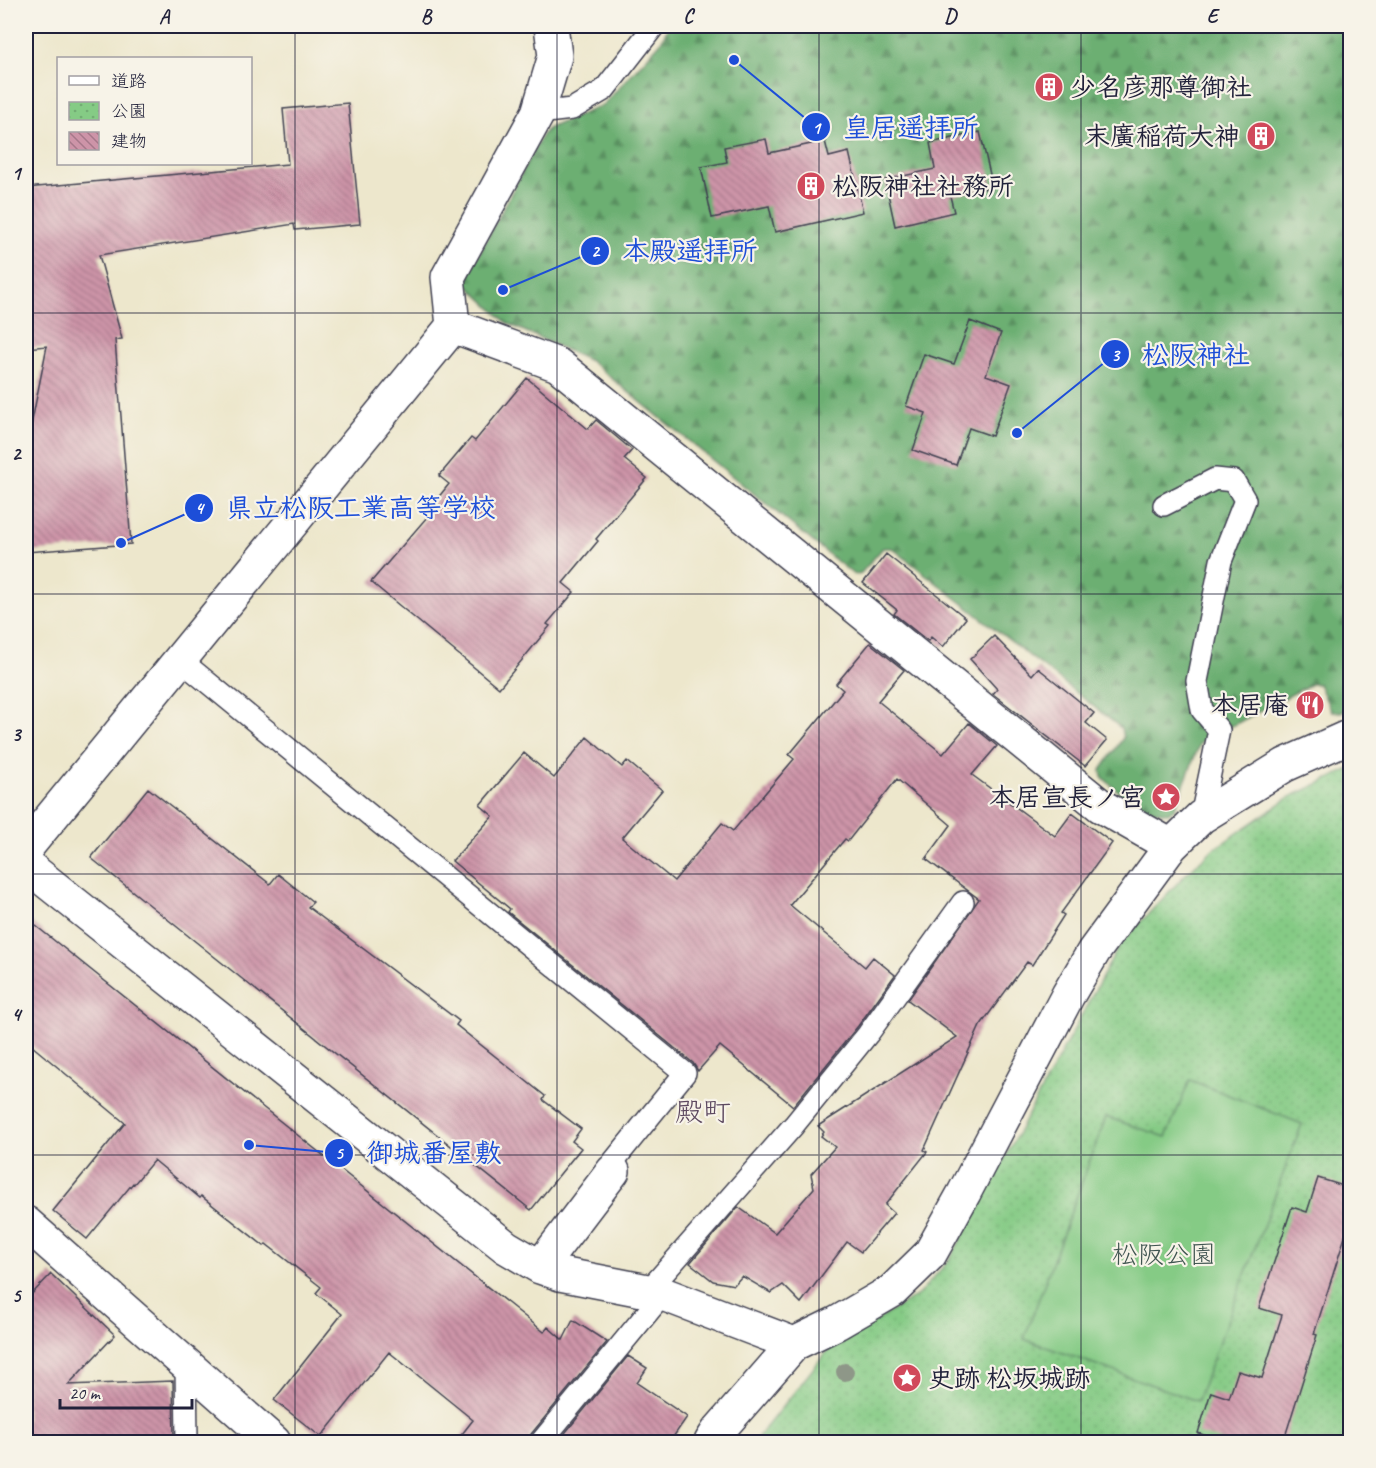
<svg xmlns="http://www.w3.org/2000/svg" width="1376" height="1468" font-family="Caveat,'Klee One',sans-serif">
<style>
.forest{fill:url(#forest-firs);stroke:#476856;stroke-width:1.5}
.park{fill:url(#park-dots);stroke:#547660;stroke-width:1.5}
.garden{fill:#85cb85;stroke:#547660;stroke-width:1.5}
.building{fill:url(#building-back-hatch)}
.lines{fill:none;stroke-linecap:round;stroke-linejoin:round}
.service-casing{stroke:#404051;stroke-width:24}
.minor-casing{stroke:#404051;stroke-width:36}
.service{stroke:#fff;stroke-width:21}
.minor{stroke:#fff;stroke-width:33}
.tree{fill:#8e9788}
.grid{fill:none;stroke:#22223b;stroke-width:1.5;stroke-opacity:0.55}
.labels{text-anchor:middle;stroke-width:4.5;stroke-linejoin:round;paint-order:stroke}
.poi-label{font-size:26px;font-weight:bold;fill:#22223b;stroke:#f7f3e8;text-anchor:start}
.park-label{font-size:26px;fill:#405551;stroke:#f7f3e8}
.quarter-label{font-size:28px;fill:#5e4a61;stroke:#f7f3e8}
.leader{fill:none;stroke:#1d4ed8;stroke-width:2}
.callout-dot{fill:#1d4ed8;stroke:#f7f3e8;stroke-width:2}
.mark-label{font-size:18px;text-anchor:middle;font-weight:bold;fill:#fff}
.callout-label{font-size:27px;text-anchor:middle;font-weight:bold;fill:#1d4ed8;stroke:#f7f3e8;stroke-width:4.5;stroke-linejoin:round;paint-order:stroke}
.neatline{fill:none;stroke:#22223b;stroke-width:2}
.grid-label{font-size:20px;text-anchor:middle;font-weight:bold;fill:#22223b}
</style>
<defs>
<pattern id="forest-firs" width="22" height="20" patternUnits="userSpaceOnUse" patternTransform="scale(1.5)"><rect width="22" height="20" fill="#6caf72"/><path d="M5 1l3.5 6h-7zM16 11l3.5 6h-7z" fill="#588e5f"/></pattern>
<pattern id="park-dots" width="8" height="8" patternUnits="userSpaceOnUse" patternTransform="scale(1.5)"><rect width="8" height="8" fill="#85cb85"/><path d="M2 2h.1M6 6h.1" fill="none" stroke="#73ae74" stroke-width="1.8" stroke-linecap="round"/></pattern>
<pattern id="building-back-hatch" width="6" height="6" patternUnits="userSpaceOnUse" patternTransform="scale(1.5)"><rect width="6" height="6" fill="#cd94a8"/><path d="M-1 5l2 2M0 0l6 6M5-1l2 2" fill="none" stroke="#a6788a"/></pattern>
</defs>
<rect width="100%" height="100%" fill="#f7f3e8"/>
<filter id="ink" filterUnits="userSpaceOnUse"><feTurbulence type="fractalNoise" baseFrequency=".0167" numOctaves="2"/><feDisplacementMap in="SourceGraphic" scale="12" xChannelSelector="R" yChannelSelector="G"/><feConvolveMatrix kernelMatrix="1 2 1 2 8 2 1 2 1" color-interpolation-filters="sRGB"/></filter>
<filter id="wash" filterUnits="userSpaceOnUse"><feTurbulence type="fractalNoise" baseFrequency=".008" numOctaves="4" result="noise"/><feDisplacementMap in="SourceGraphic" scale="24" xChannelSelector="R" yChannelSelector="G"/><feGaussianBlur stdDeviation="1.35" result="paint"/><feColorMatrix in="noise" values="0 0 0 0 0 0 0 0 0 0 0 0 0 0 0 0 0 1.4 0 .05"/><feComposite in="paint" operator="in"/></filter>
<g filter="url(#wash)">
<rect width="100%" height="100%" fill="#ede7cc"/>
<!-- forest -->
<path class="forest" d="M669 26H1350V708L1341 712 1331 711 1319 684H1311L1200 743 1175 808 1168 813 1138 808 1102 777 1101 770 1123 738 1121 728 892 548H883L861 573 854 575 590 361 507 323 464 282 542 135 549 128 603 105 660 43Z"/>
<!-- park -->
<path class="park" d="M1350 769V1442H754L828 1350 918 1295 950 1259 1120 944 1187 873 1211 851 1290 797Z"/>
<!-- garden -->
<path class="garden" d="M1190 1080 1302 1124 1197 1401 1024 1339 1106 1117 1166 1137Z"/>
<g id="blocks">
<!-- building -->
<path class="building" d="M348 103 360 224 295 230 294 224 99 255 122 339 115 340 131 544 26 552V436H29L47 346 26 348V188L288 164 283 109Z
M980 132 993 187 950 196 954 212 895 226 885 180 935 169 930 143Z
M766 139 769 153 825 141 829 157 849 152 863 212 775 232 769 206 712 218 701 167 727 162 724 147Z
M970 321 1001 333 986 375 1011 384 992 436 969 428 956 465 913 450 926 413 906 406 924 354 954 364Z
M527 378 588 429 596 420 632 450 624 459 647 478 596 539 598 541 563 583 574 592 547 624 550 626 499 688 371 582 428 516 425 514 449 484 439 476 471 438 475 441Z
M886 554 966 618 943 647 931 637 928 641 894 614 897 610 863 583Z
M994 636 1032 675 1038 668 1094 713 1086 723 1107 740 1085 766 993 694 997 689 970 659Z
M870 643 904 670 878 701 943 754 969 723 997 746 972 775 1055 836 1072 813 1112 843 1061 913 1064 915 1032 965 1027 962 980 1026 924 1150 927 1152 885 1205 894 1213 861 1252 847 1242 801 1303 783 1285 771 1293 742 1276 734 1285 713 1281 690 1263 738 1207 775 1233 814 1188 811 1174 835 1147 821 1136 824 1132 818 1126 957 1037 908 1000 979 899 926 859 951 825 897 779 848 841 845 839 790 905 865 967 873 957 895 975 858 1026 793 1106 720 1046 698 1071 693 1063 508 912 510 909 452 861 493 816 480 805 524 753 554 778 587 737 622 767 627 761 662 790 622 838 674 881 722 823 733 831 794 759 789 755 843 690 836 684Z
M148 788 270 884 278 874 313 902 308 907 459 1021 456 1025 545 1096 543 1100 581 1129 572 1141 581 1148 531 1210 91 858Z
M26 918 544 1332 548 1327 563 1340 573 1320 607 1342 531 1434 529 1443H455L473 1420 389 1352 321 1437 274 1400 342 1314 316 1293 321 1287 266 1244 264 1246 201 1196 200 1198 154 1160 134 1184 133 1183 87 1239 53 1211 125 1123 26 1041Z
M1318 1178 1350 1188V1221L1314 1334 1317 1335 1283 1443H1227L1198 1433 1211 1392 1229 1398 1238 1371 1262 1378 1282 1315 1259 1308 1292 1207 1307 1212Z
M51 1274 115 1335 68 1385 173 1381 174 1443H26V1300Z
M628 1356 647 1368 637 1383 687 1417 669 1443H557Z"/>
</g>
</g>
<g filter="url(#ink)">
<use href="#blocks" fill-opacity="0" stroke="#404051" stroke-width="1.5"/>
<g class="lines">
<!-- service casing -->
<g class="service-casing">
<path id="service" d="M538 113 572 109 604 90 654 26
M1164 505 1215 479 1234 481 1245 500 1221 561 1197 681 1202 710 1219 730 1201 817
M179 659 685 1073 613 1162V1171
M648 1291 794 1125 868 1034 963 902
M186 1364 187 1442
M541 1442 663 1294"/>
</g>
<!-- minor casing -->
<g class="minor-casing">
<path id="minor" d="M453 326 558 365 1101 806 1171 846
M26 848 453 326 448 277 538 113 555 56 551 26
M26 865 506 1247 540 1267 560 1274 663 1294 794 1344
M26 1223 274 1442
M540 1267 613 1171
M711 1442 718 1431 794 1344 837 1323 892 1291 930 1254 964 1193 1068 995 1094 951 1171 846 1201 817 1285 765 1350 736"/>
</g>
<!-- service -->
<use href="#service" class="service"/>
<!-- minor -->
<use href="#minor" class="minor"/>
</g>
<!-- trees -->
<circle class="tree" cx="845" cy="1372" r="9"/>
</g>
<!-- grid -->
<path class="grid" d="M295 26V1442M557 26V1442M819 26V1442M1081 26V1442M26 313H1350M26 594H1350M26 874H1350M26 1155H1350"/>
<!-- icons -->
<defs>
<g id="building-disc" transform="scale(1.5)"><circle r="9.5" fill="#d1495b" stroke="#f7f3e8"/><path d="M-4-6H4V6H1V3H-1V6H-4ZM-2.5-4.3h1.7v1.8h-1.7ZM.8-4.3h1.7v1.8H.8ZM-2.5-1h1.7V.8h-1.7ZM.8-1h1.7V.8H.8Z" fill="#fff"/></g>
<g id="restaurant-disc" transform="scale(1.5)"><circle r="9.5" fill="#d1495b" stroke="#f7f3e8"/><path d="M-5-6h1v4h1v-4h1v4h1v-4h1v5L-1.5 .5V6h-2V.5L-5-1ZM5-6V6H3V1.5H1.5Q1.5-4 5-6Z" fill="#fff"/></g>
<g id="sight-disc" transform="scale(1.5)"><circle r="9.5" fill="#d1495b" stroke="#f7f3e8"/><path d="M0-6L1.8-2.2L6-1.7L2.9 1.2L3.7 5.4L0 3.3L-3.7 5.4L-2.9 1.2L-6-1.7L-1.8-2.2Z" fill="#fff"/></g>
</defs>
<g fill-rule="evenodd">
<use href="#building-disc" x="1049" y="87"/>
<use href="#building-disc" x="1261" y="136"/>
<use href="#building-disc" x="811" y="186"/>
<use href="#restaurant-disc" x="1310" y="705"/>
<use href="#sight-disc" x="1166" y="797"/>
<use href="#sight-disc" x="907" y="1378"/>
</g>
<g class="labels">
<!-- poi labels -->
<g class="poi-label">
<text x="1070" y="96">少名彦那尊御社</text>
<text x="1240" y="145" text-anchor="end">末廣稲荷大神</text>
<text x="832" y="195">松阪神社社務所</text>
<text x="1289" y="714" text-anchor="end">本居庵</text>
<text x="1145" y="806" text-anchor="end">本居宣長ノ宮</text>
<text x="928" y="1387">史跡 松坂城跡</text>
</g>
<!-- park labels -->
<g class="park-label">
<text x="1164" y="1263">松阪公園</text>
</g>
<!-- quarter labels -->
<g class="quarter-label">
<text x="703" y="1121">殿町</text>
</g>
</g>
<!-- callouts -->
<path class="leader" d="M734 60L816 127M503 290L595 251M1017 433L1115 354M121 543L199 508M249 1145L339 1153"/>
<g class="callout-dot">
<circle cx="734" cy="60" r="6"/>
<circle cx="503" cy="290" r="6"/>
<circle cx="1017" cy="433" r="6"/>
<circle cx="121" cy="543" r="6"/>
<circle cx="249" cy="1145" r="6"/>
<circle cx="816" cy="127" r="15"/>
<circle cx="595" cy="251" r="15"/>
<circle cx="1115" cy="354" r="15"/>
<circle cx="199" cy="508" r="15"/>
<circle cx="339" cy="1153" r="15"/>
</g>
<g class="mark-label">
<text x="816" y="134">1</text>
<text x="595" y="257">2</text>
<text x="1115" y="361">3</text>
<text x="199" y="514">4</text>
<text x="339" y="1159">5</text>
</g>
<g class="callout-label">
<text x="911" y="137">皇居遥拝所</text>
<text x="690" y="260">本殿遥拝所</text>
<text x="1196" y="364">松阪神社</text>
<text x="361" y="517">県立松阪工業高等学校</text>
<text x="434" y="1162">御城番屋敷</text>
</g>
<!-- margin -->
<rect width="1376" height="1468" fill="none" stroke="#f7f3e8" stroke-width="66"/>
<!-- legend -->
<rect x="57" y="57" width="195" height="108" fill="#f7f3e8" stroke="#a29fa3" stroke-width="1.5"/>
<rect x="69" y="76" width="30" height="9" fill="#ffffff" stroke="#a29fa3" stroke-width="1.5"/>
<text x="111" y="87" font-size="18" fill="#22223b">道路</text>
<rect x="69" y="102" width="30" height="18" fill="url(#park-dots)" stroke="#a29fa3" stroke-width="1.5"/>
<text x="111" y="117" font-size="18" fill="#22223b">公園</text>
<rect x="69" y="132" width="30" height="18" fill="url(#building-back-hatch)" stroke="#a29fa3" stroke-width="1.5"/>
<text x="111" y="147" font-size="18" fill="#22223b">建物</text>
<!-- scale -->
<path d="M60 1399v9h132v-9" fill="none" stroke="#22223b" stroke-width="3"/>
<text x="69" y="1399" font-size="18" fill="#22223b" stroke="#f7f3e8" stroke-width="4.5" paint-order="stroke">20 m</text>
<rect x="33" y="33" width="1310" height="1402" class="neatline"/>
<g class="grid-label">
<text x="164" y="23">A</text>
<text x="426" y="23">B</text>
<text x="688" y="23">C</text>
<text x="950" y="23">D</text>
<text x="1212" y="23">E</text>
<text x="16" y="180">1</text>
<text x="16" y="460">2</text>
<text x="16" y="741">3</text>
<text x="16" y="1021">4</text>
<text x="16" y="1302">5</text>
</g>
</svg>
